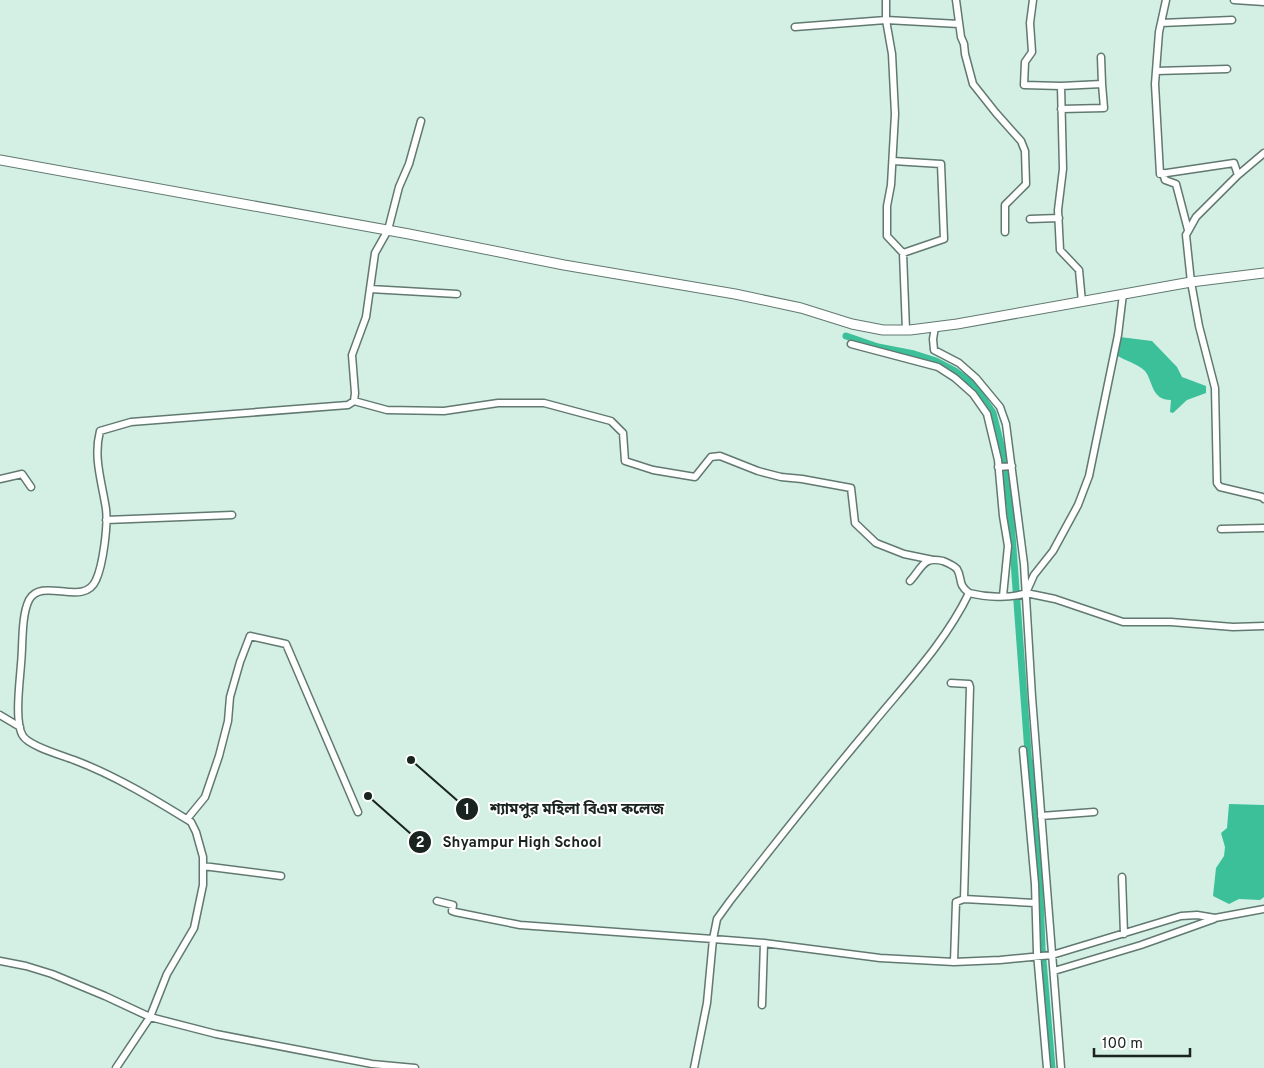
<svg xmlns="http://www.w3.org/2000/svg" width="1264" height="1068" font-family="Overpass,'Noto Sans Bengali',sans-serif">
<style>
.water{fill:#3cc099}
.lines{fill:none;stroke-linecap:round;stroke-linejoin:round}
.canal{stroke:#3cc099;stroke-width:7}
.street-casing{stroke:#617970;stroke-width:9}
.secondary-casing{stroke:#617970;stroke-width:11}
.street{stroke:#fff;stroke-width:6}
.secondary{stroke:#fff;stroke-width:9}
.leader{fill:none;stroke:#19231f;stroke-width:2}
.callout-dot{fill:#19231f;stroke:#fff;stroke-width:2}
.mark-label{font-size:15px;text-anchor:middle;font-weight:bold;fill:#fff}
.callout-label{font-size:15px;text-anchor:middle;font-weight:bold;fill:#19231f;stroke:#fff;stroke-width:4;stroke-linejoin:round;paint-order:stroke}
</style>
<rect width="100%" height="100%" fill="#d4efe4"/>
<!-- water -->
<path class="water" d="M1120 337 1152 341 1177 367 1182 377 1206 386V393L1187 400 1173 413 1170 412 1171 400C1151 400 1153 381 1145 371 1138 364 1124 360 1116 355Z
M1229 804 1264 805V897L1260 900 1239 899 1229 904 1213 896 1216 868 1224 856 1225 847 1221 833 1227 828Z"/>
<g class="lines">
<!-- canal -->
<path class="canal" d="M846 336 878 347 914 354 936 361 955 371 974 385 993 413 1004 457 1006 482 1010 507 1029 766
M1030 762 1039 870 1042 948 1052 1068"/>
<!-- street casing -->
<g class="street-casing">
<path id="street" d="M886 0V20L959 24
M956 0 961 37 964 44 965 54 973 84 996 113 1021 141 1025 151 1026 184 1005 205V232
M1033 0 1030 23 1032 52 1025 62 1024 85 1061 86 1063 169 1058 210 1060 250 1079 270 1082 302
M1166 0 1159 32 1155 84 1160 174 1234 163 1238 175
M1234 0 1264 2
M1161 23 1232 20
M795 27 886 20 892 54 895 114 891 185 887 206V236L903 253 906 330
M1156 71 1227 69
M1061 86 1102 84 1101 57
M1061 109 1104 108 1102 84
M1264 153 1238 175 1196 217 1186 235 1191 282 1199 326 1215 388 1217 483 1220 487 1262 497 1264 499
M893 161 941 164 944 239 903 253
M1163 173 1165 180 1176 184 1188 230
M1030 219 1059 218
M370 289 457 294
M935 327 933 339 934 350 959 363 976 378 1000 407 1006 424 1024 564 1032 697 1061 1068
M851 344 938 367 955 378 973 394 987 414 998 460 1003 516 1008 546 1003 596
M354 401 387 410 444 411 498 403H544L611 421 623 433 625 461 653 470 695 477 711 457 720 456 758 471 781 477 802 479 851 488 855 523 876 543 904 554 933 560
M998 467 1012 466
M0 479 22 474 31 487
M106 520 232 515
M1221 529 1264 528
M910 581C922 568 923 556 943 561 948 563 954 566 957 569 963 579 957 584 969 593
M1026 593 1055 599 1123 622H1171L1233 627 1264 626
M951 683 969 684 970 687 964 899
M0 715 20 727
M1023 750 1035 884 1037 953 1047 1068
M1041 816 1094 812
M187 819 205 797 219 756 228 721 230 697 240 662 250 636 286 644 358 812
M203 866 281 876
M1122 877 1124 934
M437 901 453 905 452 911 455 912 520 925 713 939 717 919 730 901C776 842 822 784 870 727 905 684 945 643 969 593 985 597 1010 599 1026 593L1034 575 1053 551 1078 505 1089 476 1118 335 1123 294
M764 943 880 958 954 962 1000 960 1052 955 1181 916 1197 915 1215 918 1264 909
M0 961 26 966 52 974 105 996 150 1017 216 1034 372 1064 415 1068
M954 962 956 902 964 899 1035 903
M1054 971 1141 945 1214 919
M116 1068 150 1017 167 974 194 928 203 885V857L196 832 191 822C154 799 114 775 74 760 61 755 29 746 23 736 14 723 20 680 21 664 23 646 21 616 29 600 42 576 84 608 96 580 103 565 108 526 106 509 102 482 93 458 100 431L131 422 348 405 354 401 355 393 352 355 366 317 375 253 388 230 399 187 409 164 421 121
M694 1068 707 1003 713 939 764 943 762 1005"/>
</g>
<!-- secondary casing -->
<g class="secondary-casing">
<path id="secondary" d="M0 160 409 234 564 265 735 294 801 308 852 324 883 330H910L957 324 1191 282 1264 273"/>
</g>
<!-- street -->
<use href="#street" class="street"/>
<!-- secondary -->
<use href="#secondary" class="secondary"/>
</g>
<!-- callouts -->
<path class="leader" d="M411 760L467 809M368 796L420 842"/>
<g class="callout-dot">
<circle cx="411" cy="760" r="5"/>
<circle cx="368" cy="796" r="5"/>
<circle cx="467" cy="809" r="12"/>
<circle cx="420" cy="842" r="12"/>
</g>
<g class="mark-label">
<text x="467" y="814">1</text>
<text x="420" y="847">2</text>
</g>
<g class="callout-label">
<text x="577" y="814">শ্যামপুর মহিলা বিএম কলেজ</text>
<text x="522" y="847">Shyampur High School</text>
</g>
<!-- scale -->
<path d="M1094 1048v8h96v-8" fill="none" stroke="#19231f" stroke-width="2.5"/>
<text x="1102" y="1048" font-size="15" fill="#19231f" stroke="#ffffff" stroke-width="4" paint-order="stroke">100 m</text>
</svg>
